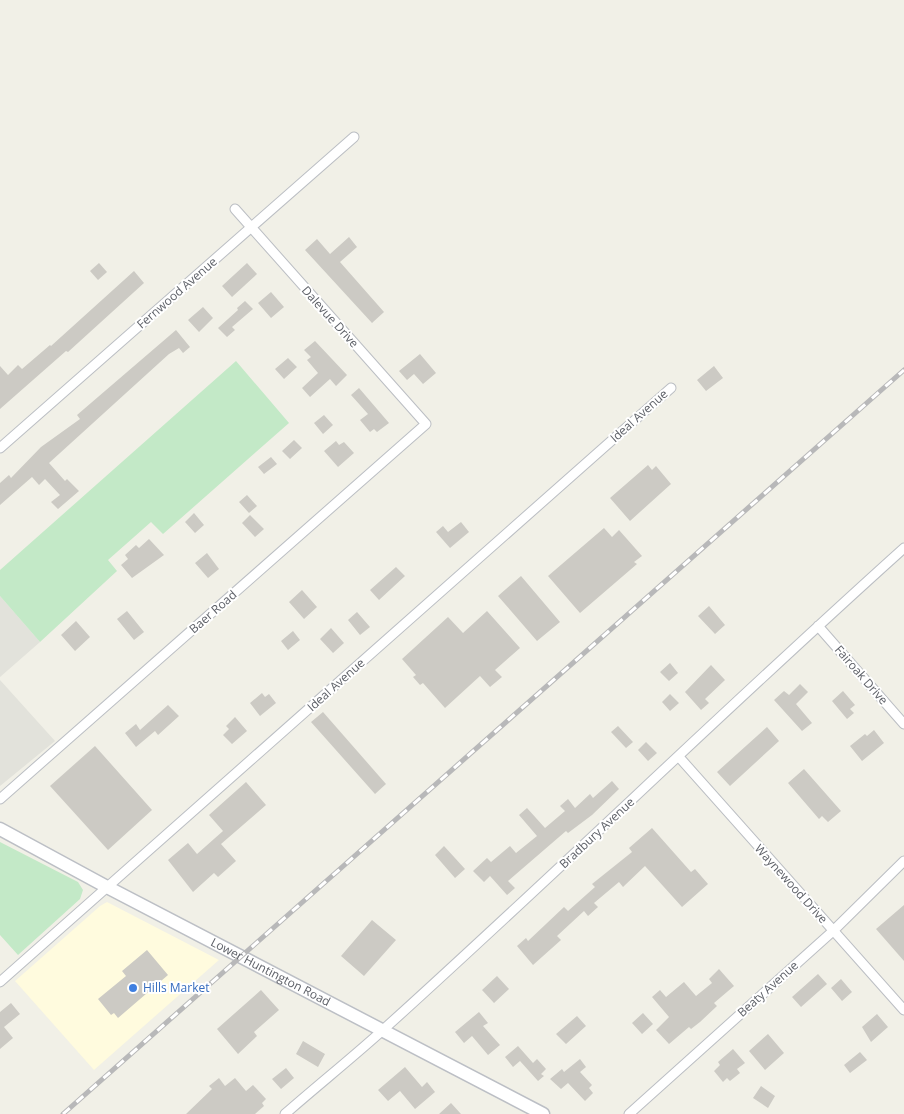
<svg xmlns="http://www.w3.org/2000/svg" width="904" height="1114" font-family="'Open Sans',sans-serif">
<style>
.commercial{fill:#fffbde}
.industrial{fill:#e2e2db}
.green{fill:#c3e9c7}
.building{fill:#cccac4}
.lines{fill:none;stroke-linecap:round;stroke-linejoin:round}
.minor-casing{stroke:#bbbec3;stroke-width:11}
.secondary-casing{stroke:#bcbfc5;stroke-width:15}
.minor{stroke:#fff;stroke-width:9}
.secondary{stroke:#fff;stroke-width:12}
.rail-casing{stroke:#b8b8b9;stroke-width:5}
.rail{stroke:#fff;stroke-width:3;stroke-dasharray:9;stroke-linecap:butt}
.shop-dot{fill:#3f7fe0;stroke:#fff;stroke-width:2}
.labels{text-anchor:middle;stroke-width:4;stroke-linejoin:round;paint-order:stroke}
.street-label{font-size:12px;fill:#5e6168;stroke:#fff}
.shop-label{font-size:12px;fill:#366cbe;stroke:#fff;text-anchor:start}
</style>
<rect width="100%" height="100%" fill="#f1f0e7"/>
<!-- commercial -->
<path class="commercial" d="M107 902 219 960 94 1070 15 981 100 906Z"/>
<!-- industrial -->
<path class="industrial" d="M0 596 40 642 0 677Z
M0 680 55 741 0 786Z"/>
<!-- green -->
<path class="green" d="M236 361 289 423 163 534 151 522 108 560 117 571 40 642 0 596V570Z
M0 842 78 882 83 890 80 899 18 955 0 935Z"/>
<!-- building -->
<path class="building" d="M349 237 357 247 340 262 384 312 372 323 305 250 317 239 330 254Z
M99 263 107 272 98 280 90 271Z
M247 263 257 274 232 297 222 286Z
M134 271 144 283 68 352 66 351 0 409V366L8 375 18 365 22 369 50 345 51 346Z
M271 292 284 307 271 318 258 303Z
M245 301 253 309 232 327 235 330 227 337 218 328 238 310 237 308Z
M203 307 213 318 199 332 188 320Z
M176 330 190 347 183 353 179 348 169 354 49 463 65 481 67 479 79 491 58 509 51 502 60 495 45 479 39 485 32 477 0 505V483L9 475 11 478 41 447 80 419 77 415Z
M315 341 347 375 336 386 330 379 310 397 302 388 318 373 307 360 311 357 304 350Z
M420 354 436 373 423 384 414 374 407 380 399 371Z
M288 358 297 367 284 379 275 369Z
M714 366 723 378 706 391 697 380Z
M359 388 389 423 377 432 374 429 370 432 360 420 368 414 351 395Z
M324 415 333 425 323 434 314 423Z
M294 440 302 448 290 459 282 451Z
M336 441 339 445 344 442 354 453 338 467 324 451Z
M271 457 277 464 264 474 258 467Z
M648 465 652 470 656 466 671 484 630 521 610 498Z
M247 495 257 506 249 513 239 502Z
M194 513 204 525 195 533 185 522Z
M250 515 264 529 255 537 242 523Z
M461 522 469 532 450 548 436 532 443 526 448 532Z
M604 528 612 537 619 530 642 556 634 562 637 564 580 613 548 576Z
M149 539 164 555 132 578 121 565 128 559 125 555 136 545 139 548Z
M207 553 219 569 208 578 195 563Z
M396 567 405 576 379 600 370 590Z
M521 576 560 622 537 641 498 596Z
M302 590 317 607 304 619 289 602Z
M709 606 725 625 715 634 698 616Z
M127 611 144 632 134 640 117 619Z
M487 611 520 648 495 670 502 677 490 687 480 676 445 708 423 683 420 685 413 677 416 675 402 659 448 617 463 633Z
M357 612 370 627 360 635 348 620Z
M76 621 90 637 75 651 61 635Z
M331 628 344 643 333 653 320 639Z
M293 631 300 640 288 650 281 641Z
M670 663 678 673 669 681 660 672Z
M711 665 725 680 705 699 709 703 701 710 685 692Z
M800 684 808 692 796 704 812 723 802 731 774 700 784 691 789 695Z
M843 691 855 705 850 709 854 713 847 719 832 701Z
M262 693 265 697 269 694 276 703 260 716 250 703Z
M670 694 679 703 670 711 662 702Z
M168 705 179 716 158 735 155 731 136 747 125 733 136 724 140 730Z
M323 712 386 784 375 794 311 722Z
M235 717 247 731 232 744 223 735 229 729 226 726Z
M618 726 633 742 626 748 611 732Z
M767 727 779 741 730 786 717 772Z
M874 730 884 743 862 761 850 746 865 734 867 736Z
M646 742 657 753 648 761 638 750Z
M95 746 152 810 108 850 50 786Z
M804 769 841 811 828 822 822 816 819 819 788 783Z
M612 781 619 789 592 815 568 833 566 831 508 881 515 888 507 895 490 876 484 882 473 871 487 858 491 862 510 846 516 853 537 836 519 815 527 808 545 828 565 811 560 806 568 799 575 808 590 794 593 798Z
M246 782 266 805 221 844 236 861 218 877 214 873 193 892 168 860 188 843 197 854 223 831 209 815Z
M652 828 691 872 695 869 708 884 682 907 645 866 623 887 619 882 594 903 598 907 588 916 584 911 557 936 561 940 533 965 517 946 526 938 528 941 564 907 568 911 595 887 592 884 632 852 629 848Z
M444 846 465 869 455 878 435 855Z
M904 905V961L876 929Z
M372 920 396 940 364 976 341 956Z
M147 950 168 975 118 1018 114 1013 111 1015 98 999 126 976 122 971Z
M719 969 734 986 714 1003 717 1006 700 1022 691 1029 689 1027 669 1044 656 1030 669 1017 652 997 660 990 666 997 684 982 696 996 712 983 709 979Z
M818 974 827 984 801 1007 792 997Z
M497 976 509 989 494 1003 482 990Z
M841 979 852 992 842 1001 831 988Z
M261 990 279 1010 254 1032 257 1036 238 1054 217 1029Z
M11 1003 20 1014 4 1027 13 1038 0 1049V1012Z
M479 1012 488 1023 483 1026 500 1045 488 1055 472 1036 464 1043 455 1032Z
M643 1013 653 1024 642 1034 632 1023Z
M877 1014 888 1027 871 1042 862 1027Z
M577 1016 586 1026 566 1044 556 1034Z
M768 1034 784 1053 765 1070 749 1051Z
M303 1041 325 1054 318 1067 296 1054Z
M518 1046 533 1063 537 1059 546 1069 541 1074 544 1076 538 1081 520 1061 513 1067 505 1057Z
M733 1049 745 1063 737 1069 740 1073 730 1081 727 1078 723 1082 714 1071 720 1065 718 1062Z
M860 1052 867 1060 850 1073 844 1065Z
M580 1059 586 1067 580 1072 592 1085 589 1088 593 1093 585 1101 568 1083 561 1089 550 1079 562 1069 564 1072Z
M405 1067 422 1087 427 1082 435 1092 415 1109 400 1091 388 1101 378 1090Z
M286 1068 294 1078 281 1089 272 1079Z
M219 1078 225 1086 235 1078 246 1091 253 1085 266 1099 262 1103 264 1106 255 1114H186L212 1089 209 1086Z
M761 1086 775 1096 768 1108 753 1098Z
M451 1103 461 1114H439Z"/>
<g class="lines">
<!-- minor casing -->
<g class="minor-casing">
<path id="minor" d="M0 448 354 137
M818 626 904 724
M679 757 904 1010
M0 799 426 424 235 209
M0 982 671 388
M285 1114C318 1085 352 1058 384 1029 559 871 728 706 904 548
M629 1114 833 931 904 861"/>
</g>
<!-- secondary casing -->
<g class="secondary-casing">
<g id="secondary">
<path id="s1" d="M0 829 107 887 543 1114"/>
</g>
</g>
<!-- minor -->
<use href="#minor" class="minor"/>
<!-- secondary -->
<use href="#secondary" class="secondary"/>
<!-- rail casing -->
<g class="rail-casing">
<path id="rail" d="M63 1114 904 370"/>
</g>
<!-- rail -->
<use href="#rail" class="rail"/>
</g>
<!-- markers -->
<circle class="shop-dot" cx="133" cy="988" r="5"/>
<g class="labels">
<!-- street labels -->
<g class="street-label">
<text transform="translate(177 293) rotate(-41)" y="4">Fernwood Avenue</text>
<text transform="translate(330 317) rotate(48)" y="4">Dalevue Drive</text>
<text transform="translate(639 416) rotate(-42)" y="4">Ideal Avenue</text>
<text transform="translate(213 612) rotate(-41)" y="4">Baer Road</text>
<text transform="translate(861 675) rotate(49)" y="4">Fairoak Drive</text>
<text transform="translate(336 685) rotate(-42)" y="4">Ideal Avenue</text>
<text transform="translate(597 833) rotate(-43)" y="4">Bradbury Avenue</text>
<text transform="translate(791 884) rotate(48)" y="4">Waynewood Drive</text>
<text dy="4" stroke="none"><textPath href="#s1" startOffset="306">Lower Huntington Road</textPath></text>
<text transform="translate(768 989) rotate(-42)" y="4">Beaty Avenue</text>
</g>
<!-- shop labels -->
<g class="shop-label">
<text x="143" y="992">Hills Market</text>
</g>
</g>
</svg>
